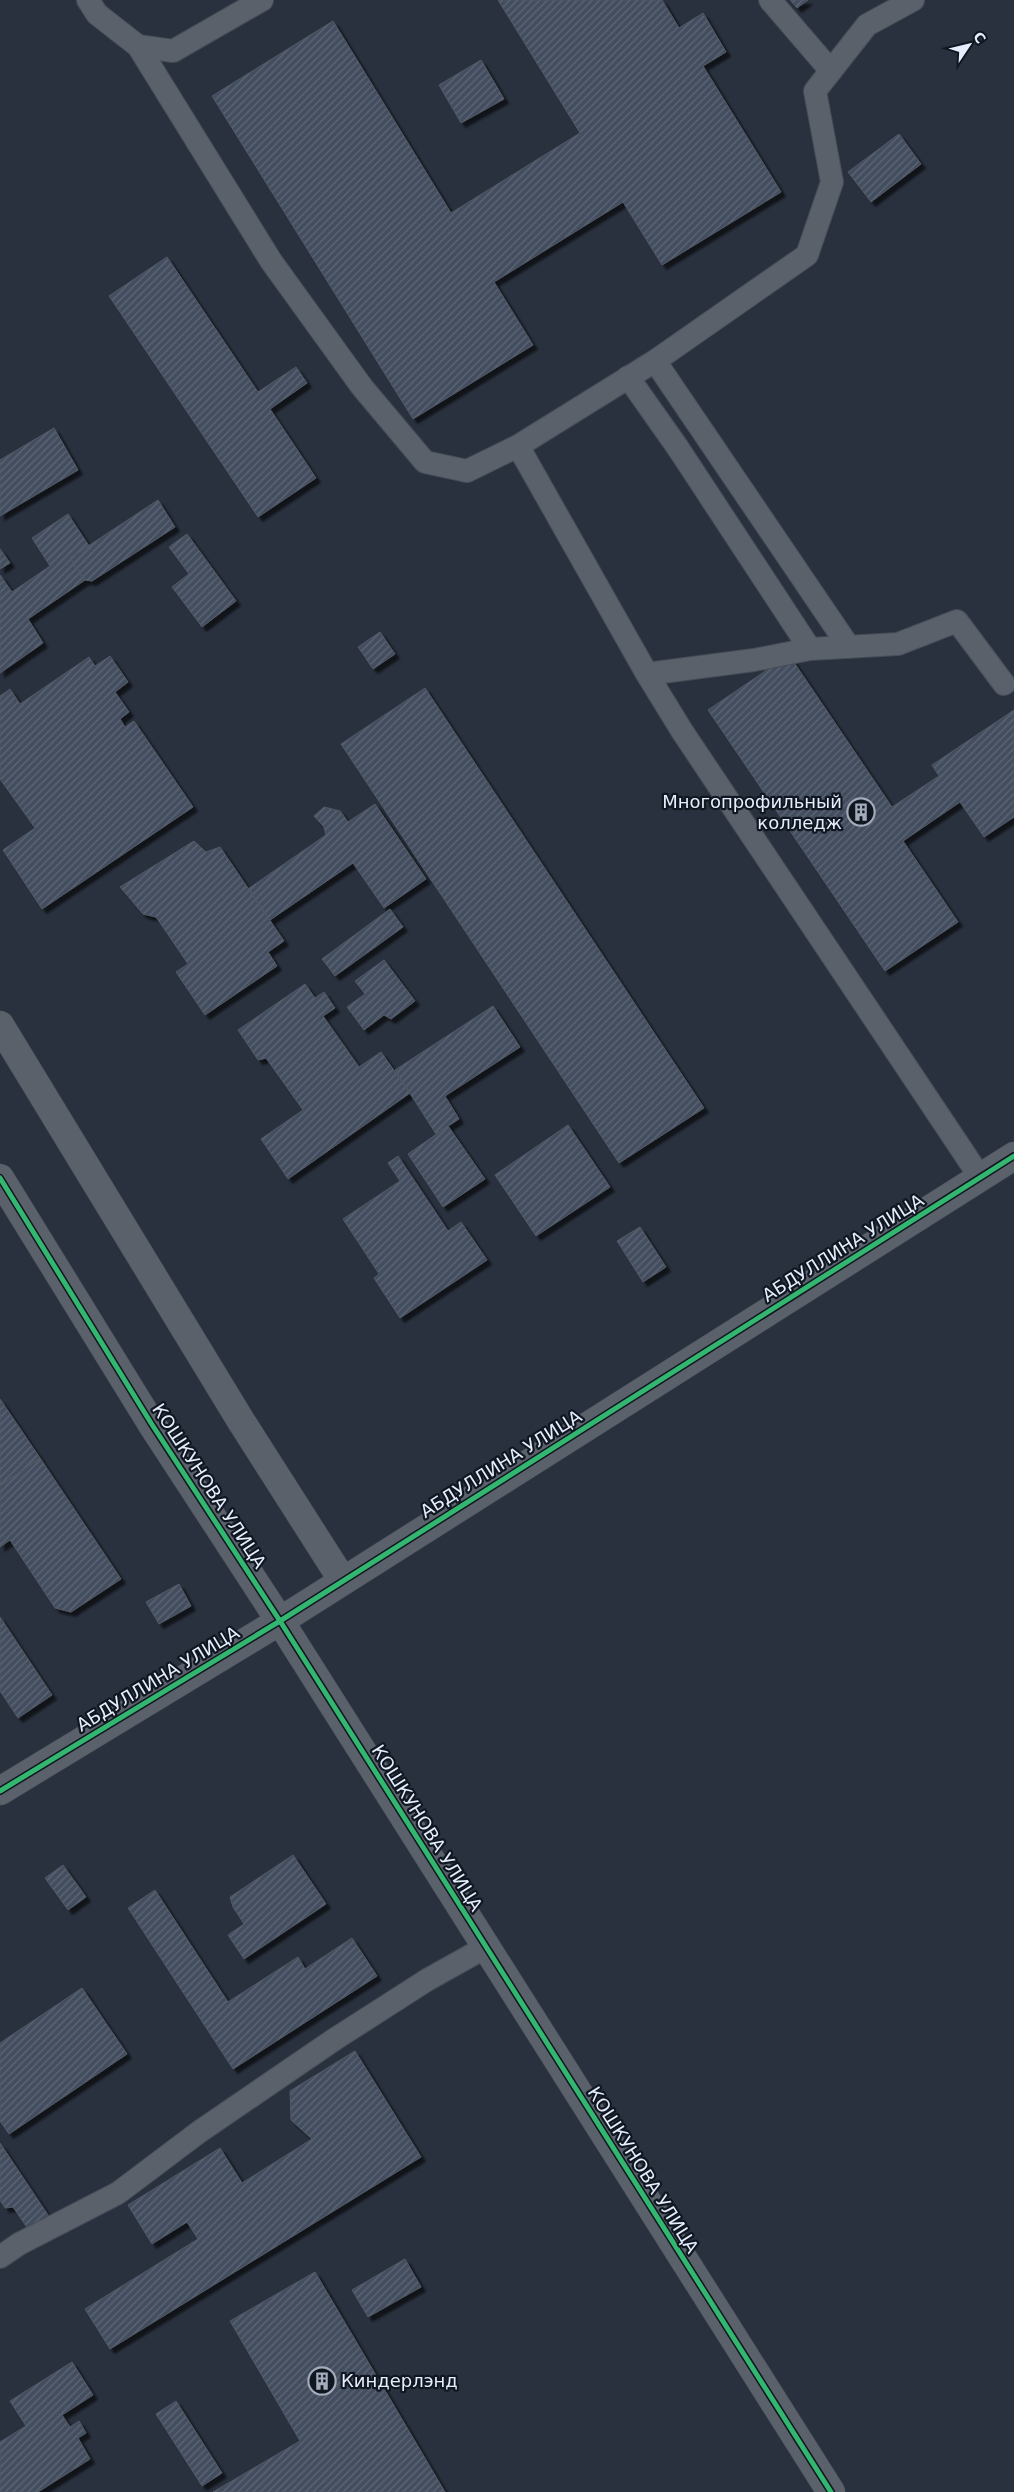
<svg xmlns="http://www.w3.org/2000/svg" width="1014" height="2492" font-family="'DejaVu Sans',sans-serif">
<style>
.building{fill:url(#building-hatch);stroke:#525964;filter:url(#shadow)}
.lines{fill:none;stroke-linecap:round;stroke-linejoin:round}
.lane-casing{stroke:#454c57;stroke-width:24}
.street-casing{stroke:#454c57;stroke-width:29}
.lane{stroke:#5a616a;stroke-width:22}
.street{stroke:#5a616a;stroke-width:28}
.cycleway-casing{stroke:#111721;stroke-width:8}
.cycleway{stroke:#33b770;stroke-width:5}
.labels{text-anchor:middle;stroke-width:4.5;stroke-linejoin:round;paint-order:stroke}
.poi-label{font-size:18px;fill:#e5eefe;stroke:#111721;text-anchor:end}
.street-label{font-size:18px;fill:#e5eefe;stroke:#111721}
</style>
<defs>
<pattern id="building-hatch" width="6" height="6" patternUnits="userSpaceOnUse" patternTransform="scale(1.25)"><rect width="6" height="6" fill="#434d5e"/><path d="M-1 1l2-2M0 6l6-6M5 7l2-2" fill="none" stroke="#5e6776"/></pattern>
<filter id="shadow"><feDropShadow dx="4.5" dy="4.5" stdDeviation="1" flood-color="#0009"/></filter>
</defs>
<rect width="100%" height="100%" fill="#29313e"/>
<!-- building -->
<path class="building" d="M498 0H662L679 28 703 13 726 52 703 66 781 192 662 265 623 202 494 282 533 345 413 419 212 96 333 21 451 213 580 133Z
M790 0H808L797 8Z
M481 60 504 99 461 123 439 85Z
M899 134 921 164 871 202 848 172Z
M167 257 258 392 296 367 307 383 270 409 316 478 258 517 109 296Z
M54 428 78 470 0 516V460Z
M158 500 175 527 92 581 85 580 70 558Z
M68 514 89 546 70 558 85 580 28 619 43 643 0 673V575L12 592 50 566 32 538Z
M187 534 236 601 202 627 172 587 189 574 169 547Z
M0 549 10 563 0 569Z
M380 632 395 654 373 669 358 647Z
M789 655 892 807 939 776 932 765 1014 710V817L984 837 960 802 903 841 958 922 885 971 708 710Z
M110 656 128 682 115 692 129 712 120 719 125 727 134 721 193 807 42 909 3 850 35 828 0 779V696L10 689 20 704 89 657 95 666Z
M425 688 704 1108 619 1163 341 744Z
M375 804 426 879 384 908 353 863 270 920 248 889 326 835 324 827 314 816 324 807 340 811 348 822Z
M194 841 206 852 220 847 284 941 268 952 277 966 205 1015 176 972 188 964 156 917 143 914 120 887Z
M390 909 403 927 335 976 322 959Z
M384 960 415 1001 391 1019 384 1015 364 1030 347 1007 365 994 355 981Z
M305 984 315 998 324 992 335 1008 323 1016 359 1067 381 1052 410 1093 288 1179 261 1139 303 1110 266 1058 258 1060 238 1030Z
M493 1006 520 1047 445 1096 459 1119 436 1134 395 1070Z
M568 1125 610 1187 536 1236 495 1175Z
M448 1126 485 1179 443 1207 408 1154Z
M398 1156 448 1231 461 1222 487 1260 400 1318 374 1278 379 1274 343 1219 400 1181 388 1163Z
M640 1227 666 1267 643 1282 617 1241Z
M0 1399 40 1458 0 1486Z
M40 1458 121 1579 71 1612 55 1608 10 1540 0 1547V1486Z
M179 1584 191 1606 159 1624 146 1602Z
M0 1617 52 1695 18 1718 0 1691Z
M293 1855 326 1904 244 1959 228 1935 244 1924 233 1907 230 1897Z
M63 1865 86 1897 68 1910 45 1878Z
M155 1890 228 2002 298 1957 305 1969 352 1938 377 1976 233 2069 128 1908Z
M82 1988 127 2054 9 2134 0 2121V2043Z
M355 2051 421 2157 110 2349 85 2309 198 2239 187 2222 152 2244 128 2205 220 2148 242 2183 312 2139 291 2120 290 2091Z
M0 2143 50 2218 30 2232 13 2207 5 2208 0 2200Z
M405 2259 421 2287 368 2317 352 2290Z
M315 2272 445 2492H213L300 2441 230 2321Z
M72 2362 93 2395 62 2415 70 2427 79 2421 86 2433 78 2438 90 2459 38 2492H0V2442L26 2426 10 2401Z
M176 2401 222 2473 202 2486 156 2414Z"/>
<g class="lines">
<!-- lane casing -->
<g class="lane-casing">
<path id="lane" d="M88 0 97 14 138 46 173 51 262 0
M770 0 831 71
M913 0 867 25 815 91 832 182 807 255 655 361 518 446 647 674 682 731 980 1177
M138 46 271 261 362 387 425 462 467 471 518 446
M655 361 849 647
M628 377 678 448 810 649 898 644 957 621 1004 684
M647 674 754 660 810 649
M0 2257 19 2244 118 2193 199 2132 335 2039 427 1980 486 1947"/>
</g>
<!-- street casing -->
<g class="street-casing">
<path id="street" d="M0 1025 241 1421 343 1581
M0 1178 151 1423 280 1621 831 2492
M0 1791 280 1621 1014 1156"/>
</g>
<!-- lane -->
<use href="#lane" class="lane"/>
<!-- street -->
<use href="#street" class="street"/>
<!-- cycleway casing -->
<g class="cycleway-casing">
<path id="cycleway" d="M0 1178 151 1423 280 1621 831 2492
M0 1791 280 1621 1014 1156"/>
</g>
<!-- cycleway -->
<use href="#cycleway" class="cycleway"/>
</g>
<!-- icons -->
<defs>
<g id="building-ring" transform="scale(1.4375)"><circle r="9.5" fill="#111721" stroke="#a3acbb" stroke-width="1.5"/><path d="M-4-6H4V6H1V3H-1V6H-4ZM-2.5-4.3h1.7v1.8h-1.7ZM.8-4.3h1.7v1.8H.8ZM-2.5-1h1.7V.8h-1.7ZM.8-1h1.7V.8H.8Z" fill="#a3acbb"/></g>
</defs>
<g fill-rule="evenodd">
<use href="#building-ring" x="861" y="812"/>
<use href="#building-ring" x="322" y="2381"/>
</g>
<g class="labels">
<!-- poi labels -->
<g class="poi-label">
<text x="842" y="808">Многопрофильный<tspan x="842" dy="21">колледж</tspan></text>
<text x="341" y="2387" text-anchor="start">Киндерлэнд</text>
</g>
<!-- street labels -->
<g class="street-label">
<text transform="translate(843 1248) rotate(-32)" y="6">АБДУЛЛИНА УЛИЦА</text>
<text transform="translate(501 1464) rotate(-32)" y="6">АБДУЛЛИНА УЛИЦА</text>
<text transform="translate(209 1486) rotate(57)" y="6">КОШКУНОВА УЛИЦА</text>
<text transform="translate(158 1679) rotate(-31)" y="6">АБДУЛЛИНА УЛИЦА</text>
<text transform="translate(427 1828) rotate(58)" y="6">КОШКУНОВА УЛИЦА</text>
<text transform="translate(643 2170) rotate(58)" y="6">КОШКУНОВА УЛИЦА</text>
</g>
</g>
<!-- north arrow -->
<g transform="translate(969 45) rotate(55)" stroke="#111721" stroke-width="4" paint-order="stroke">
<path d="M0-4L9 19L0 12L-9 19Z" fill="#e5eefe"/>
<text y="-8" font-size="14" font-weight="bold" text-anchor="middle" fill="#e5eefe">С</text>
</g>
</svg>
